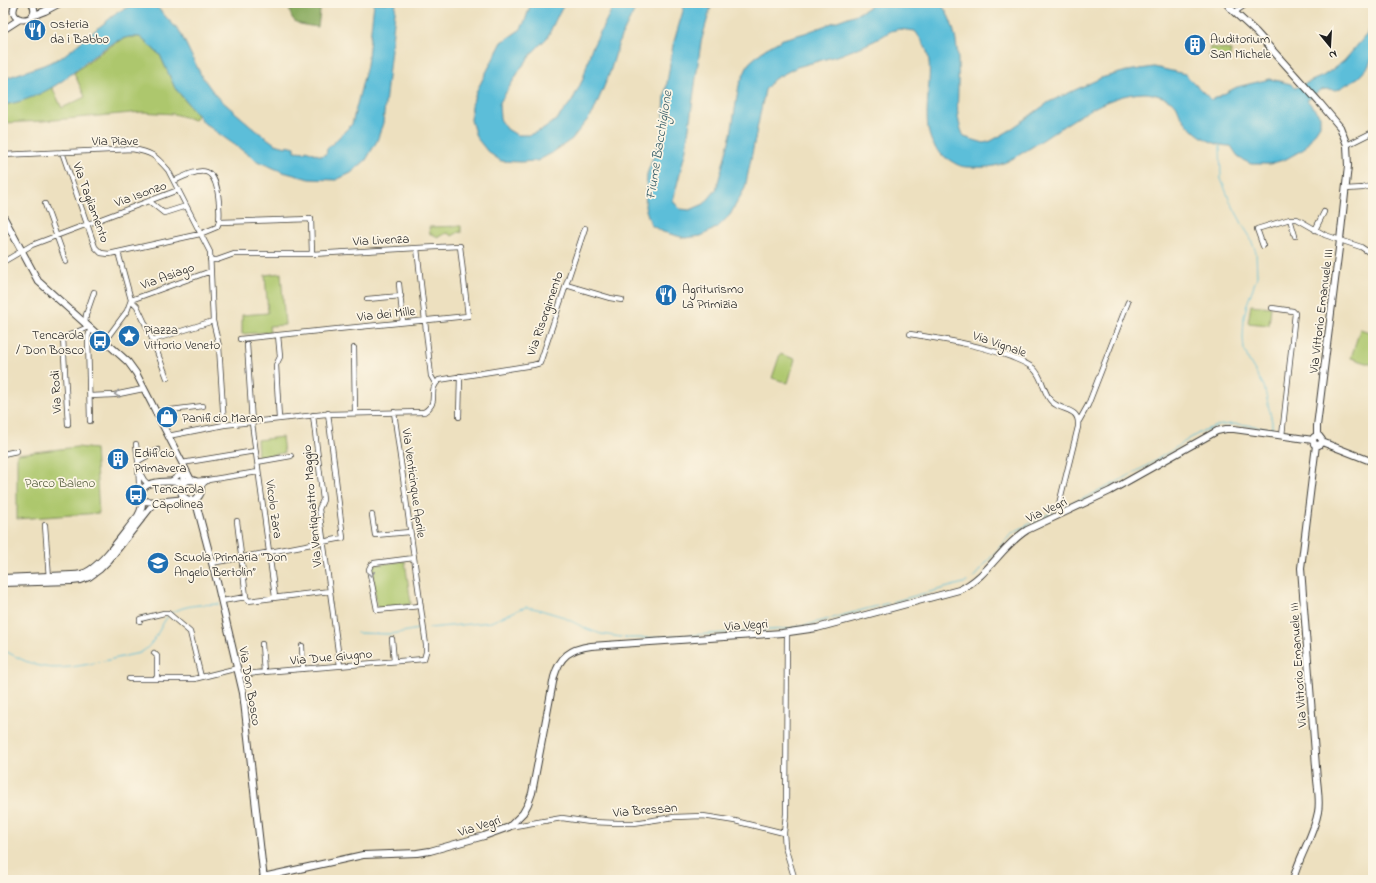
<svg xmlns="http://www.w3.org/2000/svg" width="1376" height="883" font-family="'Indie Flower',sans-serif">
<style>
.green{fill:#adc76d;stroke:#647244}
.forest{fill:#8aac60;stroke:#53643e}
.water{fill:#5bbed9;stroke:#3c6d7a}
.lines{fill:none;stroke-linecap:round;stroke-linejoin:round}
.stream{stroke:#5bbed9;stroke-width:1}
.street-casing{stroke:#3b3934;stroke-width:6}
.secondary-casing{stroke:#3b3934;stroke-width:8}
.street{stroke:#fff;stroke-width:4.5}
.secondary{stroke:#fff;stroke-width:6}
.oneway{stroke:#999}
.labels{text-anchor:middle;stroke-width:3.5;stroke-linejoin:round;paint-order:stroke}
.poi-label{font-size:13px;fill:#1c1c1c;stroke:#fcf5e5;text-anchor:start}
.street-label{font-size:13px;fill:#1c1c1c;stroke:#fcf5e5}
.park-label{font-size:13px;fill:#4f5838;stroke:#fcf5e5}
.water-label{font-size:14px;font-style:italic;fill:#355d68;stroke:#fcf5e5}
</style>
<rect width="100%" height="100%" fill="#fcf5e5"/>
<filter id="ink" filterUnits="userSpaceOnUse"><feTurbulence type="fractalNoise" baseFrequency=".025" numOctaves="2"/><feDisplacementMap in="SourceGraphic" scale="8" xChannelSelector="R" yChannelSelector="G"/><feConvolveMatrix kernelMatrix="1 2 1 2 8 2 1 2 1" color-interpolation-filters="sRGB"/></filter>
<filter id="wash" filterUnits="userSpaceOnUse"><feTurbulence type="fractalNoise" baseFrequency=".012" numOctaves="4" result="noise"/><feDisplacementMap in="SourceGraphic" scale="16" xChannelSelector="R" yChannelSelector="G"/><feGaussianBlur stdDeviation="0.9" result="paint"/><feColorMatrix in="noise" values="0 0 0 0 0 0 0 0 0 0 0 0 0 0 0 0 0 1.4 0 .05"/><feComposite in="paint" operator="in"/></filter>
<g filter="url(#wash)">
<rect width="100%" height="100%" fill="#ede0bf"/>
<!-- green -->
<path class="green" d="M127 37H140L160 55 175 88 197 115 194 120 174 114 142 112 43 121 3 123V105C21 103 36 95 52 87L62 108 85 97 74 73C91 60 107 46 127 37Z
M1210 47 1231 50 1229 61 1209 58Z
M461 226V233L459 232 452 236 447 233 438 237 432 234H430L429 227Z
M281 273 285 325 269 326 270 332 242 334V315L268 313 265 275Z
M1251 305 1271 307 1269 325 1248 323Z
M1360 329 1373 333V365L1351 358Z
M780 354 795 359 788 383 772 378Z
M282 437 284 453 258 457 257 440Z
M77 447 95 449 99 513 17 519V454Z
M405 561 411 604 381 608 377 607 372 568 374 565Z"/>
<!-- forest -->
<path class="forest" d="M289 3H321L318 27C299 24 290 26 289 3Z"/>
<!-- water -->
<path class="water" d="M136 3 154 4 180 32 201 75 216 96 257 131 275 144 286 147 287 145 295 147V151L305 152 306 150 321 156 326 154 327 149 352 124 367 65 374 3H396L383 123 377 141 366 160 351 173 336 180 309 179 283 172 257 161 204 123 175 88 160 55 140 37C135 37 130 36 125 38 102 45 82 67 62 81 45 93 24 102 3 105V79L44 65 62 57 118 12Z
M531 3H565L557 17 547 38 534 51 521 68 499 104 500 119 507 129 517 135H529L544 129 557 119 572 101 583 79 591 50 615 3H638L620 39 610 72 593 113 572 139 552 153 537 161 520 162 501 161 488 152 476 137 471 120 472 105 476 92 502 42 521 29 525 21Z
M684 3H712L701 42 686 149 673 201 680 209 690 210 704 204 716 190 731 134 739 85 749 63 765 49 783 39 805 33 859 13 875 3H940C958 24 959 59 958 85 958 106 955 117 964 137L984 143 991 141 1007 132 1049 102 1101 78 1127 71 1154 67 1185 74 1203 92 1212 100 1237 87 1270 79 1291 84 1295 88 1323 76 1344 61 1367 34 1368 30 1373 25V56L1368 67 1359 77 1337 90 1328 89 1320 90 1307 100 1320 116V125L1304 149 1286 159 1270 164H1251L1239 158 1231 146C1211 146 1192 133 1181 116 1179 113 1178 108 1176 105 1171 99 1153 93 1145 93 1105 93 1065 126 1032 147 1022 153 1006 164 994 166 986 168 976 167 967 167 960 167 954 163 948 159 912 139 935 88 928 55 926 46 920 38 915 31L899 29 891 31 876 40 863 46 840 55 797 67 774 79 765 90 745 188 730 215 718 227 701 236 685 238 663 232 651 225 645 207 647 174 663 131 665 96 673 45 683 11Z"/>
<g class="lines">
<!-- stream -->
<path class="stream" d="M1063 508C1098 492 1133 475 1166 454 1181 445 1196 432 1214 427 1232 421 1253 426 1272 429V422L1264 386 1249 361 1244 349 1243 338 1244 317 1247 304 1257 277 1256 252 1249 235 1245 229 1230 201 1221 179 1220 146
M973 578 1012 533 1053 512
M170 614C185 604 202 605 219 604
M429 628 491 622 520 609 526 607 537 609 561 616 587 629 601 634 628 638H648L786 629 803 626 967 582
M357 633 392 634 418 629
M3 650C15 656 27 663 40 666 65 673 113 658 140 653 155 645 158 629 168 616"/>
</g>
</g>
<g filter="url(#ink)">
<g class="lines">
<!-- street casing -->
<g class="street-casing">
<path id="street" d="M1234 3 1245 5
M1235 12 1248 3
M1347 145 1373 132
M62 152 95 247 101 253 109 254 200 234 217 227C221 220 219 211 219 203 216 165 204 166 174 181
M3 155 132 149C151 152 155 155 168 170L210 252 213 321 219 346 224 425
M1345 189 1363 188 1373 185
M149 201 164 213 186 206
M45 204 66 262
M1290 219 1295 236
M220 222 311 219 312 254
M1315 230 1324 212
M1263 246 1257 229 1290 219H1297L1325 235 1361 247 1373 255
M118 252 131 300 137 306 151 336 167 378
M210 260H217L234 254H312L417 248 431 376 435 383
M3 262 32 245 178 190
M399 284 403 322
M566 285 610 298 622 300
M367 299 401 296
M1272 308 1293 311 1295 313 1282 436
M85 324 86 315 94 292
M910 334C945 340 977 344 1011 357 1018 360 1027 363 1033 368 1044 378 1043 394 1052 402 1063 412 1080 407 1078 427L1058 508 1059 514
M240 339 278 335
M153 340 213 321
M104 342 127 311 131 300 211 271
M247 344 252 423 275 597
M354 348 355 413
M90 396 114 395 143 389
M155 412 203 406
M313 415 323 500 319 509 340 666
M459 417 460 376
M279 419 276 365 280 357 278 335 468 316 460 246 417 248
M90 421 88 337 90 330
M1079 421 1088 405 1128 302
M68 424 63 338 88 327
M168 436 224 425 326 414 424 412C441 401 426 392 439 380L533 365 540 363 585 228
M136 444 138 461
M3 454 17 451
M257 462 291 456
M182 463 255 451
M140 473 144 480 148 484
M171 481 179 475 182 469
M194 481 208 480 258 472
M200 488 204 483 207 481
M142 491 139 484 138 461 158 450
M372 515 375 535 410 532
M237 521 246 597
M45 525 49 578
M414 558 374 563 371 565 369 569 377 610 420 606
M212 563 343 538 328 413
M222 601 246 597 248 601 330 591
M140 621V619L164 613H168L190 632 201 677
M787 632 786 814 784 833 785 847 795 880
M392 639 394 661
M262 644 264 672
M302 646 303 669
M154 653 157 656V679
M239 675 264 672 424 659 426 652V645L394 412
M129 679H194L238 668
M509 827 562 818 590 822 618 823H634L674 817 703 816 735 821 784 833"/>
</g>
<!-- secondary casing -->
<g class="secondary-casing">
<path id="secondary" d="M16 3C3 25 44 25 32 3
M1226 3 1232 10 1256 32 1319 102 1340 127 1347 145 1348 166 1340 240 1317 426V436L1314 437 1313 440 1314 444 1319 445 1322 442V440L1319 436H1317
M32 16 45 11 60 3
M3 30 20 19
M3 216 38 281 128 362 136 373 191 480
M1322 442 1373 462
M181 490a10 10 0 1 1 20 0a10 10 0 1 1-20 0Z
M195 499 217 582 243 693 264 880
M143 501 156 502 186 499
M3 578 72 575C78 575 84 574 90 570 107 559 125 531 138 516 145 503 140 503 142 492 143 479 175 481 184 483L182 469
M3 583 72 581 81 580 89 577 100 569 109 560 150 508 156 502
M263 877 363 855 417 853 430 851 484 836 509 827 523 813 528 804 532 793 554 677C560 656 570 649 591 646L782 633 817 628 959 590C989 576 1000 547 1027 530L1110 491 1217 431 1226 429H1234L1313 440
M1293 880C1299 856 1314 835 1318 812 1320 802 1318 790 1317 780L1301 568 1316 445"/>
</g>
<!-- street -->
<use href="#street" class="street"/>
<!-- secondary -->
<use href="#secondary" class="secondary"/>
</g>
<!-- one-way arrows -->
<defs><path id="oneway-chevron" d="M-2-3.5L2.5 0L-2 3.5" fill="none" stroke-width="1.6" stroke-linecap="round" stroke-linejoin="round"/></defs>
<g class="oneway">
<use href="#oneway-chevron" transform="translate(117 394) rotate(171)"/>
<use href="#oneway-chevron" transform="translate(371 574) rotate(85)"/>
</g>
</g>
<!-- icons -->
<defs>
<g id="restaurant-disc" transform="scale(1.15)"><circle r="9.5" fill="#1f6fb2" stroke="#fcf5e5"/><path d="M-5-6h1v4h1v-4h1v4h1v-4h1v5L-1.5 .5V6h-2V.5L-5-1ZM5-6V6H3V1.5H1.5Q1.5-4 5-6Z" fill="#fff"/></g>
<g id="building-disc" transform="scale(1.15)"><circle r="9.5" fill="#1f6fb2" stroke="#fcf5e5"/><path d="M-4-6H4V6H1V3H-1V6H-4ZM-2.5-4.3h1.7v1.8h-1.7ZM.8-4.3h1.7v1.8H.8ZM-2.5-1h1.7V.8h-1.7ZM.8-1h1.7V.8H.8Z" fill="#fff"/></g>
<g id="sight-disc" transform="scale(1.15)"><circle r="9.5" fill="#1f6fb2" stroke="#fcf5e5"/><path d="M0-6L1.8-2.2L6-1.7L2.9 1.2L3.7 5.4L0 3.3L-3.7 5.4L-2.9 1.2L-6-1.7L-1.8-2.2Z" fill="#fff"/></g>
<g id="bus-disc" transform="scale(1.15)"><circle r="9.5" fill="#1f6fb2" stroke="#fcf5e5"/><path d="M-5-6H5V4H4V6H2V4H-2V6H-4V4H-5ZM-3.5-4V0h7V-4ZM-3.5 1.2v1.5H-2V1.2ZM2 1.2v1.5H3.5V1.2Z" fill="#fff"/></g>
<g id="shop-disc" transform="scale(1.15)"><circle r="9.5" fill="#1f6fb2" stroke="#fcf5e5"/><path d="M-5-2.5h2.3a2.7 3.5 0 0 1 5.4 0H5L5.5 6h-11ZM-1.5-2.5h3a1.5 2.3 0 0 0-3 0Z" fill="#fff"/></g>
<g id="school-disc" transform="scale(1.15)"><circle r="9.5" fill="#1f6fb2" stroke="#fcf5e5"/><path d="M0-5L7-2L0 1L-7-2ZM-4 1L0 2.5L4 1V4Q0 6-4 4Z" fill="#fff"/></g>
</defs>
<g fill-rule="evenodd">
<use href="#restaurant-disc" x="35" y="30"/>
<use href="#building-disc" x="1195" y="45"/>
<use href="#restaurant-disc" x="666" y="295"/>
<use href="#sight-disc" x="129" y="336"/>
<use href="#bus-disc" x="100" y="341"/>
<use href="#shop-disc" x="167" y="417"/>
<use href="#building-disc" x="118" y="459"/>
<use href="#bus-disc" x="136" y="495"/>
<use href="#school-disc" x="158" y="563"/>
</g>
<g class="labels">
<!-- poi labels -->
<g class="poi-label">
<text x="50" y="28">Osteria<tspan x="50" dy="15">da i Babbo</tspan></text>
<text x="1210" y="43">Auditorium<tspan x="1210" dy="15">San Michele</tspan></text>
<text x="682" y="293">Agriturismo<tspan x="682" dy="15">La Primizia</tspan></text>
<text x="144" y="334">Piazza<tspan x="144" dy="15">Vittorio Veneto</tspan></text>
<text x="84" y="339" text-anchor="end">Tencarola<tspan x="84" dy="15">/ Don Bosco</tspan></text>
<text x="182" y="422">Panificio Maran</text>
<text x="134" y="457">Edificio<tspan x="134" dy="15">Primavera</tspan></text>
<text x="152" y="493">Tencarola<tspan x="152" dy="15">Capolinea</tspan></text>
<text x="174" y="561">Scuola Primaria “Don<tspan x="174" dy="15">Angelo Bertolin”</tspan></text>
</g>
<!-- street labels -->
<g class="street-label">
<text x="115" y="145">Via Piave</text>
<text transform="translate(140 193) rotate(-20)" y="5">Via Isonzo</text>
<text transform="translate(92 202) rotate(70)" y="5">Via Tagliamento</text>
<text transform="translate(381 239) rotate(-3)" y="5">Via Livenza</text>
<text transform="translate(167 275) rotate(-20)" y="5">Via Asiago</text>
<text transform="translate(1320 311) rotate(-83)" y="5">Via Vittorio Emanuele III</text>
<text transform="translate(386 313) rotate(-6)" y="5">Via dei Mille</text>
<text transform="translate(544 313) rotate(-71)" y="5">Via Risorgimento</text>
<text transform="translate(1000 343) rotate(19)" y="5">Via Vignale</text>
<text transform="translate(55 392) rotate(-93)" y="5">Via Rodi</text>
<text transform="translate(415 483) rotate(82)" y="5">Via Venticinque Aprile</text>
<text transform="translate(311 506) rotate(-95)" y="5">Via Ventiquattro Maggio</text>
<text transform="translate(275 509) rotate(82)" y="5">Vicolo Zara</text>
<text transform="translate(1046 509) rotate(-25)" y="5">Via Vegri</text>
<text transform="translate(746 624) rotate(-4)" y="5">Via Vegri</text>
<text transform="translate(331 656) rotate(-5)" y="5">Via Due Giugno</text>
<text transform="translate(1297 665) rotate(-94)" y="5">Via Vittorio Emanuele III</text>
<text transform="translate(251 686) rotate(80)" y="5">Via Don Bosco</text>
<text transform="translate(645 809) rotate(-5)" y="5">Via Bressan</text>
<text transform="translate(479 825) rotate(-18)" y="5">Via Vegri</text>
</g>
<!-- park labels -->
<g class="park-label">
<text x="60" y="487">Parco Baleno</text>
</g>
<!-- water labels -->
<g class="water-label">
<text transform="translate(658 145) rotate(-81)" y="5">Fiume Bacchiglione</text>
</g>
</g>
<!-- margin -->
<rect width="1376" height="883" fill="none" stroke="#fcf5e5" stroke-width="16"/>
<!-- north arrow -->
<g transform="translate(1330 46) rotate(162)" stroke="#fcf5e5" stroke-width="3" paint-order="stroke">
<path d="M0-3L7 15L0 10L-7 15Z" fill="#1c1c1c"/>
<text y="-6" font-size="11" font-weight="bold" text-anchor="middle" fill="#1c1c1c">N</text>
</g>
</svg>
